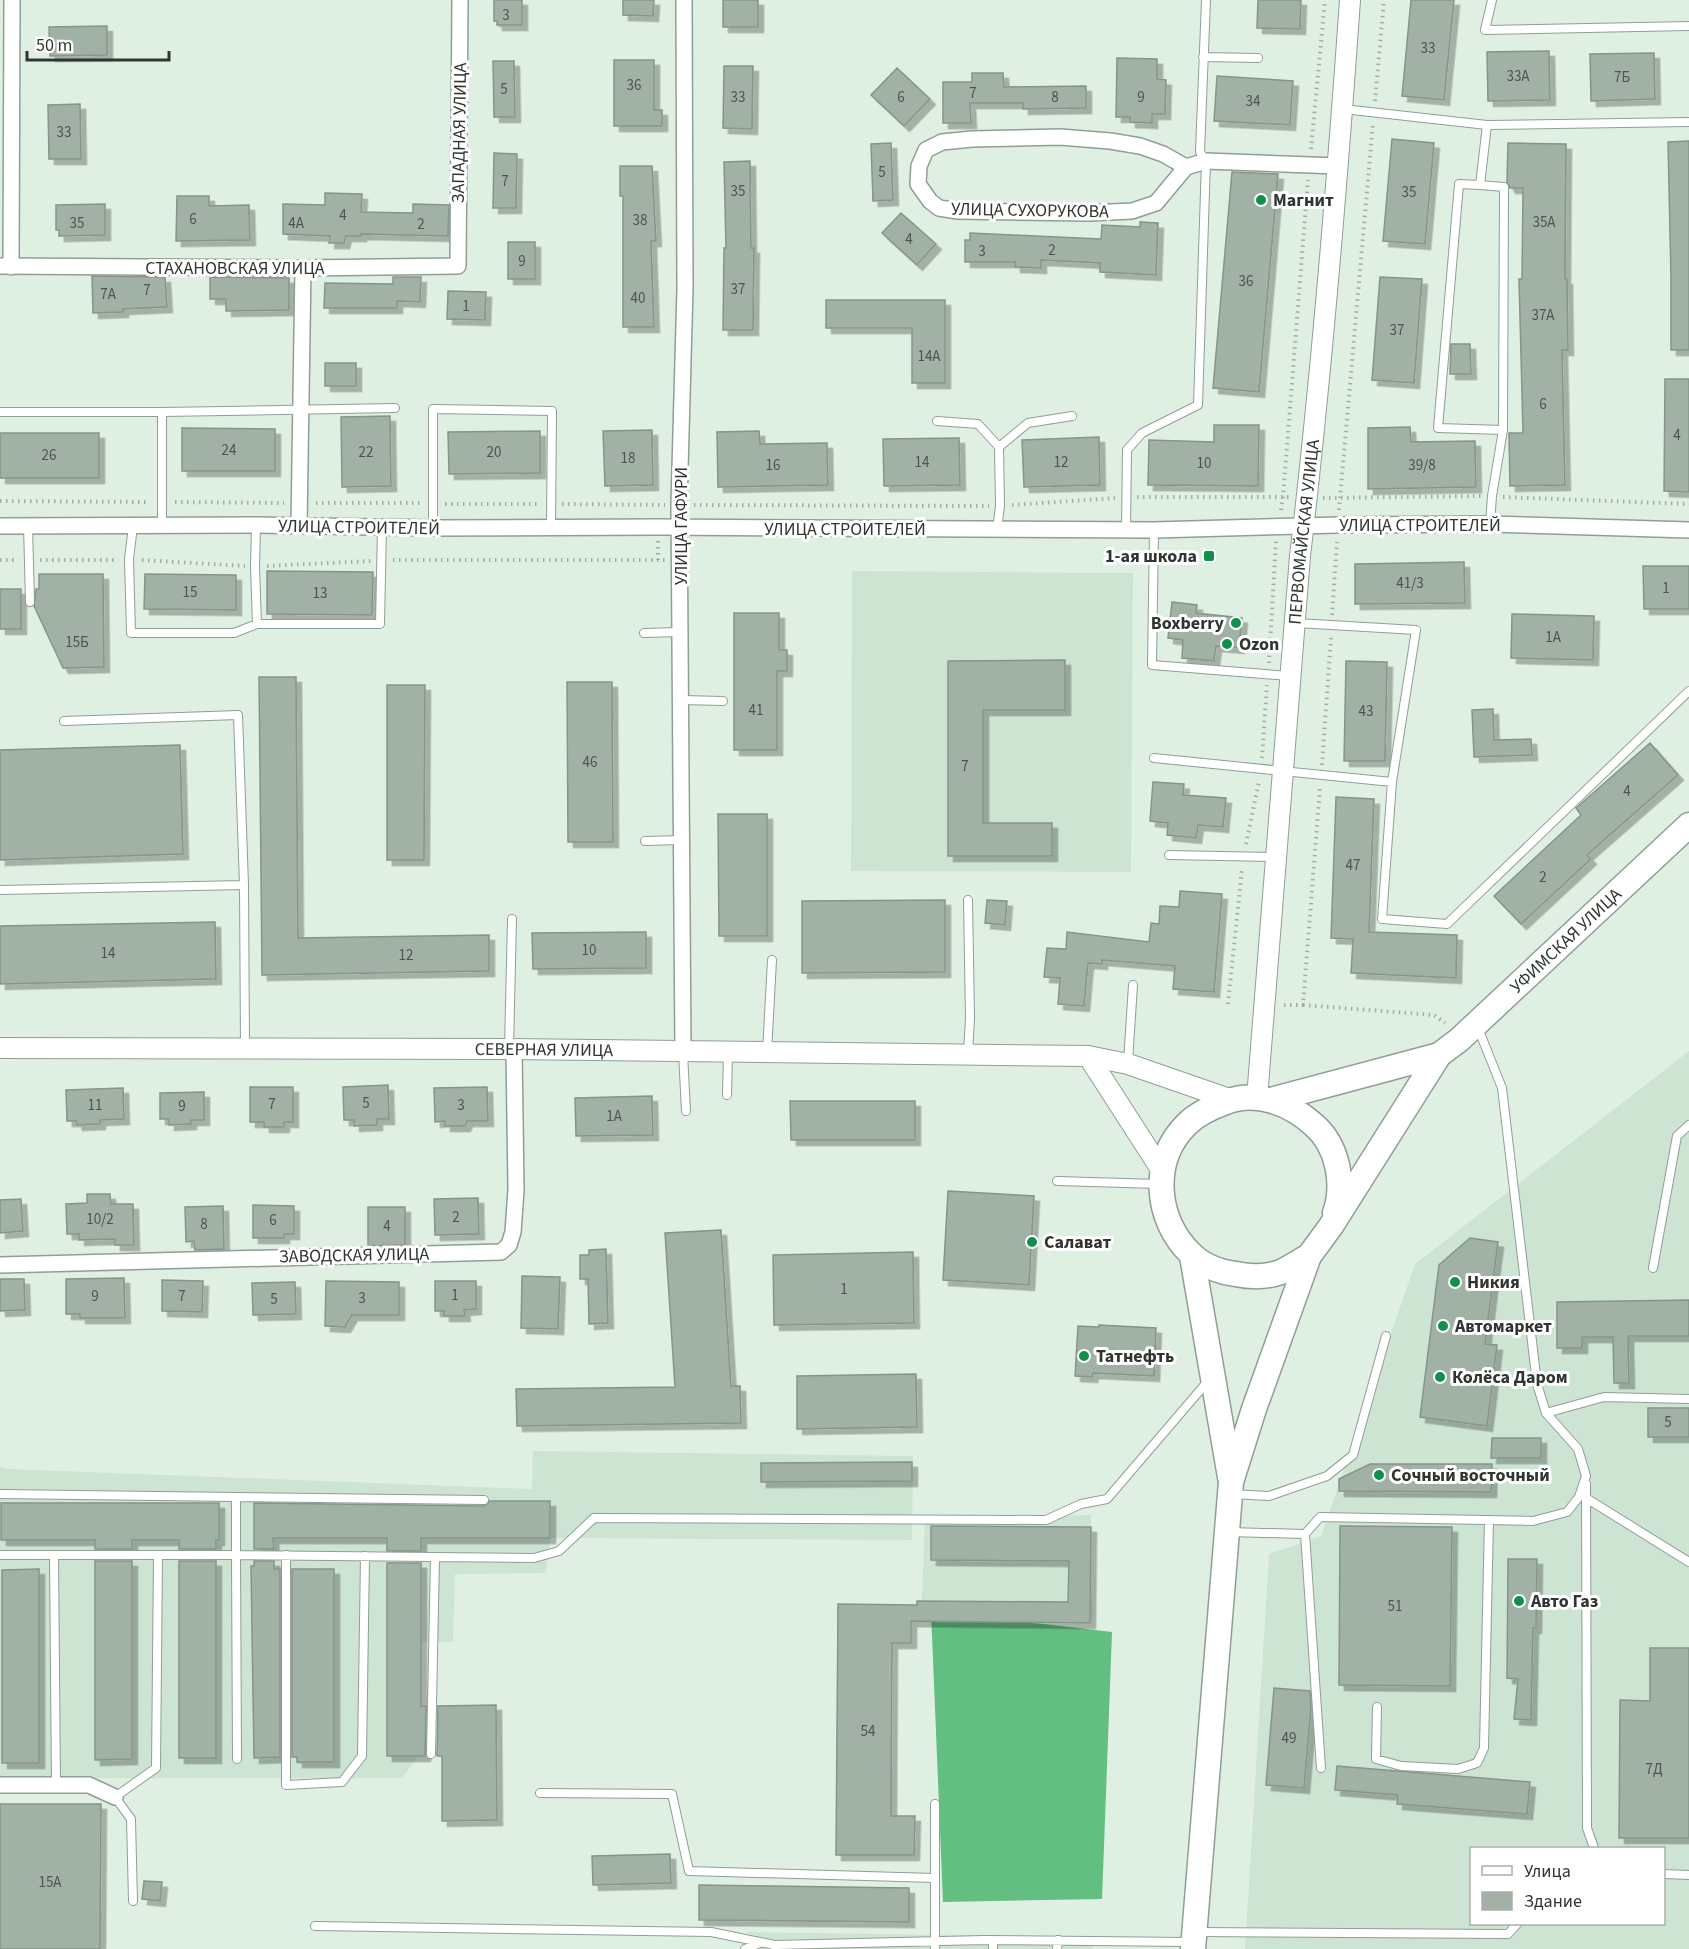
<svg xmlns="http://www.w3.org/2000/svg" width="1689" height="1949" font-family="'Source Sans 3',sans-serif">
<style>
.built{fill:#cee4d3;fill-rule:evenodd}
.forest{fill:#62be81}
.building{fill:#a1b1a5;stroke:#859589;stroke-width:1.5;filter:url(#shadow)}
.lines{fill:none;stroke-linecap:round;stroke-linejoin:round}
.service-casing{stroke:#8f9f93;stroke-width:10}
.minor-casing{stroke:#8f9f93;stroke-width:18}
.tertiary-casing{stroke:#8f9f93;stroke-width:22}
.primary-casing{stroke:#8f9f93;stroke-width:27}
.path{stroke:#a1aea4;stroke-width:4;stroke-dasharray:1.5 4.5;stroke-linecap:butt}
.service{stroke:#fff;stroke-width:8}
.minor{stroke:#fff;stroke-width:15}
.tertiary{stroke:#fff;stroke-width:20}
.primary{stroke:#fff;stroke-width:24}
.poi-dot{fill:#11904d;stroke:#fff;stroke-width:2}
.labels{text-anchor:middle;stroke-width:6;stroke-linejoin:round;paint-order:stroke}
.number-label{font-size:15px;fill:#4c554e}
.street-label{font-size:18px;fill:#2f3631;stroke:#fff}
.poi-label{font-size:18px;font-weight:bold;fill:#2f3631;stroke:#fff;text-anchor:start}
</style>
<defs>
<filter id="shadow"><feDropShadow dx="5.5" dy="5.5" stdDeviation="0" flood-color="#0004"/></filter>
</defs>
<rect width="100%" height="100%" fill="#dff0e3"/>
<!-- built -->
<path class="built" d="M852 571 1133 573 1131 872 851 871Z
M1689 1051V1949H1245L1269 1554 1321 1536 1415 1264ZM1472 1848H1664V1924H1472Z
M533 1451 913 1456 912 1540 550 1538 546 1573 455 1574 453 1642H422L419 1755 402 1778H0V1467L9 1469 532 1489Z
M1091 1515 1093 1619 921 1621 925 1517Z
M748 1932 1094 1937 1093 1949H748Z"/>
<!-- forest -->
<path class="forest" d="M931 1611 1112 1632 1102 1899 943 1902Z"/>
<!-- building -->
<path class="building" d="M494 0H522V25H497V21H494Z
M623 0H654L653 16 623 15Z
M723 0H758V27H723Z
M1258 0H1301L1300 29 1257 28Z
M1411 0H1454L1444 100 1402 96Z
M107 26V55L50 56 49 27Z
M1549 51 1550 100 1488 101 1487 52Z
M1654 53 1655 99 1591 101 1590 54Z
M1117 58 1157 59V79L1166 80 1165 114H1152V123L1130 122V117H1116Z
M614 60H654V110H662V126H614Z
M493 61H514L515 117H494Z
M724 66H753L752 129 723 128Z
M897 68 930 99 904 126 871 95Z
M972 73H1003L1004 87 1086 86V108L1023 109V103H970L971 123H943V82H972Z
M1217 76 1293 81 1290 125 1214 121Z
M80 104 81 159H49L48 105Z
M1392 139 1434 143 1425 244 1383 241Z
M1689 141V350H1671V279L1668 142Z
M891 143 893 200 873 201 871 144Z
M1508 143 1566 144 1565 279H1567L1568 350H1562L1565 485 1510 486 1509 433H1523L1519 279H1522L1523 188H1510L1507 182Z
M494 153 517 154 516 208H493Z
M750 161 751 248H754L753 330H723L724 248H726L724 162Z
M620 166H652L656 241H651L654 327H623V196H620Z
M1232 172 1278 174 1259 392 1213 388Z
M325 193 362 194 361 212 413 213V204L449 205 448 236 361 234V236H346L344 243H329L330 236 283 234V204L325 205Z
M177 196H209V206L249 205 250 240 176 241Z
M105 204V235L59 236V230H56V205Z
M901 213 936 244 917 265 882 233Z
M1140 222 1158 223 1156 275 1100 272V263L1041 260V268L1015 267V262H965V240H970V233L1101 239 1102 225 1140 227Z
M508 242H535V279H508Z
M92 276 165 277 167 307 123 309V312L93 313Z
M210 277 289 278V310L226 311V299H210Z
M393 277H421L420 302 397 301V308H324L325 283 393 284Z
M1380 277 1422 279 1414 383 1372 380Z
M448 291 486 292 485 320 447 319Z
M826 300H945V383H912V328H826Z
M1451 344H1470L1471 374H1450Z
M325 363H356V386H325Z
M1665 379H1689V492L1664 491Z
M390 416 391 486 342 487 341 417Z
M1214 425H1259L1258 486 1148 485 1149 440 1214 442Z
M1410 427 1411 442 1475 441 1476 487 1368 489V428Z
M182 428 275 429V471H182Z
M652 430 653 485 605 486 603 431Z
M540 431V473L449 474 448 432Z
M759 431 760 444 827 443 828 485 718 487 717 432Z
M0 433H99V478H0Z
M1099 437 1100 485 1024 487 1022 440Z
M959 438 960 485 884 486 883 439Z
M1464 562 1465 603 1355 604V564Z
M1643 566H1689V609H1644Z
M267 571 373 572 372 615 267 614Z
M39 574H103L104 667 63 668 34 606 36 589H39Z
M145 574 236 575V610L144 609Z
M0 589H21V629H0Z
M1172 602 1197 605 1196 613 1242 618 1239 648 1216 646 1214 661 1182 658 1183 640 1168 638Z
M734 613H779V650H787V671H777V750H734Z
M1512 614 1594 616 1593 660 1511 658Z
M1065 660V710H983V823H1052V856H948V661Z
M1346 661 1387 662 1385 761H1344Z
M259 677H296L298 938 489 935V971L262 975Z
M567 682H612L613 842H568Z
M387 685H425L424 860H387Z
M1493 709 1494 740 1531 739 1532 755 1474 757 1472 710Z
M1650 743 1678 775 1587 855 1591 859 1521 924 1494 896 1581 815 1576 808Z
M180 745 183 854 0 860V750Z
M1153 782 1184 784 1183 795 1226 798 1223 827 1198 825 1196 838 1167 835 1168 823 1150 821Z
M1336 797 1374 799 1369 932 1457 935 1456 978 1351 973 1353 939 1331 938Z
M718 814H767V936H719Z
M1180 891 1222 894 1214 992 1173 989 1175 966 1102 960V964L1088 963 1084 1006 1058 1004 1060 978 1044 977 1047 948 1066 949 1067 932 1149 942 1151 923 1159 924 1160 906 1179 907Z
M945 900V972L802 973V901Z
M987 900 1007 901 1005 925 985 923Z
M215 922 216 979 0 984V926Z
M646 932V968L533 969 532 933Z
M388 1085 389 1119H377V1125L354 1126V1120H344L343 1087Z
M250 1087H293V1122H284V1127H264V1122H250Z
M487 1087 488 1121H467L465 1126H445V1121L435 1122 434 1088Z
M123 1088 124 1119 100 1120V1124L77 1125 76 1121H67L66 1090Z
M204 1092V1120H191V1124L169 1125V1119H160V1093Z
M652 1096 653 1135 576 1136 575 1098Z
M790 1101H915V1140H791Z
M948 1191 1034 1196 1029 1285 943 1280Z
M87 1194H110L111 1204H133L134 1245H115V1239L79 1240V1234H67L66 1204 87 1203Z
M478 1198 479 1234 435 1235 434 1199Z
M21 1199 23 1231 0 1233V1200Z
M253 1205 294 1206V1234H284V1238H253Z
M223 1206 224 1249 195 1250 194 1241 186 1242 185 1207Z
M368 1207H405V1245L368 1246Z
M721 1230 731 1386H740L741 1423 517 1426 516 1389 675 1387 665 1233Z
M1470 1238 1498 1242 1485 1344 1497 1345 1487 1426 1420 1417 1439 1265Z
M606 1249 608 1323 589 1324 588 1279H580V1255H589V1250Z
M913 1252 914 1323 774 1325 773 1255Z
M522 1276 560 1277 558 1329 521 1328Z
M124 1278 125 1318H80V1314H66V1279Z
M0 1279H24L25 1310 0 1311Z
M162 1280 203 1281 202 1312 162 1311Z
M326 1281 399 1282V1315H352L345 1327 325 1326Z
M435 1281H476V1309L464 1310 465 1316H444V1311H435Z
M295 1282 296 1314 253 1315 252 1283Z
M1689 1300V1336H1628L1629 1383H1614L1613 1337H1582V1348H1557V1302Z
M1099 1325 1156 1328 1154 1376 1093 1373 1092 1377 1075 1376 1078 1326 1099 1327Z
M916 1374 917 1427 797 1429V1376Z
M1648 1408H1689V1437H1648Z
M1492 1438H1541V1458H1491Z
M912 1462V1481L761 1482V1463Z
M1370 1464H1492L1491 1492 1339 1491V1479Z
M490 1501H550V1538H421V1551H387V1538H273L274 1549H254V1503L484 1506Z
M1 1503H219V1540H216V1549H179V1540H132V1549H95V1540H1Z
M931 1526 1091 1527 1090 1623 911 1621V1643H892L891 1816H915L914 1855H836L838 1604 917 1605V1601L1068 1602 1069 1561 931 1560Z
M1340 1526 1452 1527 1450 1686 1339 1685Z
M1508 1559H1537L1536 1628H1533L1531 1720 1514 1719 1518 1679 1507 1678Z
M95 1561H132V1759L95 1760Z
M179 1561H216V1758H179Z
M254 1561H274V1569H280V1757L254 1758 251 1566H254Z
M387 1563H421V1706H426L425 1756H387Z
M39 1569V1763H2V1570Z
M292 1569H334V1762H297V1757H292Z
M1650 1648H1689V1838H1619L1620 1700 1650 1701Z
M1274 1688 1310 1691 1311 1707 1304 1788 1266 1785Z
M496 1705 497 1820 442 1821V1756H437L438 1706Z
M1337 1766 1530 1782 1527 1814 1397 1804 1398 1795 1335 1790Z
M0 1804H101L100 1949H0Z
M670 1854 671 1883 593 1885 592 1856Z
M144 1881 162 1882 160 1901 142 1899Z
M699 1885 909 1888V1922L699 1920Z"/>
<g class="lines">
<!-- service casing -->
<g class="service-casing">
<path id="service" d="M1492 0 1485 30 1689 26
M1203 57 1258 58
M1343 109 1487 125 1689 122
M1480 185 1504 187 1503 430 1438 428 1459 184 1480 185 1487 125
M0 412H162V526
M162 412 395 408
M937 421 978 424 999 447
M1490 524 1492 496 1503 430
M256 525 255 567 257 624H380L382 527
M28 526 30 602
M133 526 129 559 131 633H234L257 624
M433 528V409L552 411 551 528
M997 530 1000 506 999 447 1028 423 1072 416
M1126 530 1127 450 1142 433 1198 405 1206 161 1200 152 1206 0
M1154 530 1152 665 1289 676
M1297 623 1416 630 1392 782 1382 919 1447 924 1689 691
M644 633 681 632
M682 700 723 701
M64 721 238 715 244 885
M1154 758 1392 782
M645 841 682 840
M1169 855 1275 857
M0 890 244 885 245 1047
M1478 1028 1502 1088 1537 1384 1546 1413 1604 1397 1689 1399
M509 1049 512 919
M767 1052 772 960
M683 1053 686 1111
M968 1054 970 1018 968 900
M1128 1062 1133 985
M727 1095 728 1052
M1057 1181 1158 1184
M1653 1268 1677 1136 1689 1125
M1586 1484 1587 1828 1594 1848
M0 1494 484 1500
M1232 1494 1269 1496 1327 1476 1353 1455 1386 1336
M236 1497V1555L534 1558 559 1551 594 1518 1046 1520 1081 1504 1107 1499 1208 1381
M1586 1498 1689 1562
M1229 1532 1305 1534
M0 1555H236L237 1759
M54 1555 56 1785
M286 1555V1785L342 1782 362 1756 365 1556
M1377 1707 1376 1759 1401 1766 1458 1769 1477 1763 1484 1748 1489 1520
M431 1754 435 1557
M1321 1768 1305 1534 1320 1517 1533 1521 1567 1512 1579 1497 1586 1476 1578 1449 1546 1413
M540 1793 672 1794 689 1871 935 1878
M1664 1874 1689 1875
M133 1901 131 1819 115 1797 156 1768 158 1555
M315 1926 711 1932 775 1945
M1196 1932 1508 1934 1517 1924
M775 1948V1945L984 1940 1189 1942
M745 1949 760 1943
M935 1949V1804
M993 1949V1940
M1057 1949 1058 1940"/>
</g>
<!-- minor casing -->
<g class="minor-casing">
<path id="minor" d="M1186 167 1163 154 1140 146 1110 141 1060 137 972 139 942 142 926 150 919 166 918 184 930 201 939 208 958 211 1089 213 1132 211 1156 203 1186 167 1206 161 1338 166
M0 266 303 268 458 266 460 0
M11 267 12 0
M0 526 256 525 433 528 657 527 1154 530 1338 525 1490 524 1689 530
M299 526 303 268
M683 1051 679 505 685 288 684 0
M0 1265 501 1252 509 1245 513 1232 516 1190 514 1049
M0 1785H89L115 1797"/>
</g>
<!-- tertiary casing -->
<g class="tertiary-casing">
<g id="tertiary">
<path id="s1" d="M0 1048 509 1049 1088 1056 1128 1064 1232 1100"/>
<path d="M1088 1056 1162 1171"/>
<path id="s2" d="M1257 1098 1300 556C1322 371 1337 185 1350 0"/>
</g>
</g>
<!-- primary casing -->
<g class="primary-casing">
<g id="primary">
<path d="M1271 1100 1439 1055"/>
<path d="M1192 1256 1230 1477"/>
<path d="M1309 1256C1300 1261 1290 1268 1281 1272 1267 1277 1250 1277 1236 1274 1220 1272 1203 1266 1191 1254 1155 1220 1150 1160 1187 1124 1198 1113 1212 1107 1226 1102 1257 1090 1291 1104 1314 1125 1338 1146 1345 1184 1335 1213"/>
<path id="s3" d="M1193 1949 1231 1482 1254 1409 1309 1256 1331 1226 1439 1055 1459 1040 1689 825"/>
</g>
</g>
<!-- path -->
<path class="path" d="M1375 101 1384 0
M1311 149 1325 0
M1137 497H1289
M1503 497 1689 504
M1323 498 1481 496
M0 501 149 502
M175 502 284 503
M316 503H422
M445 504H539
M562 504 665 505
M694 505 989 506
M1012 505 1115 498
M1281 510 1283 497 1308 180
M1339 510 1373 123
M658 541V560
M0 560H17
M40 560H116
M142 560 245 566
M393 560H665
M267 566 371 561
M1332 615 1337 542
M1269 663 1276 541
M1262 758 1267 685
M1322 765 1331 638
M1246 844 1259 781
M1228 1004 1242 869
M1284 1005H1303L1320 787
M1303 1005 1434 1015 1445 1023"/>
<!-- service -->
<use href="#service" class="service"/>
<!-- minor -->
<use href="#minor" class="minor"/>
<!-- tertiary -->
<use href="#tertiary" class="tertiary"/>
<!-- primary -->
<use href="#primary" class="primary"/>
</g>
<!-- markers -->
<g class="poi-dot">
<circle cx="1261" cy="200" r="6"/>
<rect x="1203" y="550" width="12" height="12" rx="3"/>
<circle cx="1236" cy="623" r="6"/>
<circle cx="1227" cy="644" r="6"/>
<circle cx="1032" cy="1242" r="6"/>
<circle cx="1455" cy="1282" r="6"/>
<circle cx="1443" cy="1326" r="6"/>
<circle cx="1084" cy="1356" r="6"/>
<circle cx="1440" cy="1377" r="6"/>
<circle cx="1379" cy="1475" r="6"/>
<circle cx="1519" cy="1601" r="6"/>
</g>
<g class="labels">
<!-- number labels -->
<g class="number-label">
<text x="506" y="20">3</text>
<text x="1428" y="53">33</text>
<text x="1518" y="81">33А</text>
<text x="1622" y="82">7Б</text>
<text x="634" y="90">36</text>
<text x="504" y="94">5</text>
<text x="973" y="98">7</text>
<text x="738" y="102">33</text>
<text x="901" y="102">6</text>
<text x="1055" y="102">8</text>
<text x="1141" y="102">9</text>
<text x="1253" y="106">34</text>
<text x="64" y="137">33</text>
<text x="882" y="177">5</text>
<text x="505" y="186">7</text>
<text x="738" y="196">35</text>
<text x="1409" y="197">35</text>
<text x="343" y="220">4</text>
<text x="193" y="224">6</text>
<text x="640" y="225">38</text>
<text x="1544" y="227">35А</text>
<text x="77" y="228">35</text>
<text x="296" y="228">4А</text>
<text x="421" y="229">2</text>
<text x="909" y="244">4</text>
<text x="1052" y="255">2</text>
<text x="982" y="256">3</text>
<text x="522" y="266">9</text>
<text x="1246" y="286">36</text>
<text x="738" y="294">37</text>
<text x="147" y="295">7</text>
<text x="108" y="299">7А</text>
<text x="638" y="303">40</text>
<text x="466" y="311">1</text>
<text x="1543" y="320">37А</text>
<text x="1397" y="335">37</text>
<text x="929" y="361">14А</text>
<text x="1543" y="409">6</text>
<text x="1677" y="440">4</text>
<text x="229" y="455">24</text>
<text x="366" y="457">22</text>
<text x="494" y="457">20</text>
<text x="49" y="460">26</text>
<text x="628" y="463">18</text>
<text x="922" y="467">14</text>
<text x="1061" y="467">12</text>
<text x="1204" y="468">10</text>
<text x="773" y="470">16</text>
<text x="1422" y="470">39/8</text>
<text x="1410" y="588">41/3</text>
<text x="1666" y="593">1</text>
<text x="190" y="597">15</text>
<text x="320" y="598">13</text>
<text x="1553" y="642">1А</text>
<text x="77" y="647">15Б</text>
<text x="756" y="715">41</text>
<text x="1366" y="716">43</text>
<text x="590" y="767">46</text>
<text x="965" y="771">7</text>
<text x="1627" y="796">4</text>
<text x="1353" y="870">47</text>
<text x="1543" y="882">2</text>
<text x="589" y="955">10</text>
<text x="108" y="958">14</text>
<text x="406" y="960">12</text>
<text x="366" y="1108">5</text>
<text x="272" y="1109">7</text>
<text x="95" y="1110">11</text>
<text x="461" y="1110">3</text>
<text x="182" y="1111">9</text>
<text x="614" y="1121">1А</text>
<text x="456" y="1222">2</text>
<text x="100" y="1224">10/2</text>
<text x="273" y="1225">6</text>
<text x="204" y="1229">8</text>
<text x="387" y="1231">4</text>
<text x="844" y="1294">1</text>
<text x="455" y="1300">1</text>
<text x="95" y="1301">9</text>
<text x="182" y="1301">7</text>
<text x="362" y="1303">3</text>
<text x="274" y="1304">5</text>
<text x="1668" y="1427">5</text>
<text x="1395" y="1611">51</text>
<text x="868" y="1736">54</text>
<text x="1289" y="1743">49</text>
<text x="1654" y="1774">7Д</text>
<text x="50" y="1887">15А</text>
</g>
<!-- street labels -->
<g class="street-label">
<text transform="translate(459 133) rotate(-89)" y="6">ЗАПАДНАЯ УЛИЦА</text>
<text transform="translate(1030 210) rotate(1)" y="6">УЛИЦА СУХОРУКОВА</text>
<text x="235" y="274">СТАХАНОВСКАЯ УЛИЦА</text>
<text x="1420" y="531">УЛИЦА СТРОИТЕЛЕЙ</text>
<text transform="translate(681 526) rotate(-90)" y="6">УЛИЦА ГАФУРИ</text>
<text transform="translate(359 527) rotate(1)" y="6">УЛИЦА СТРОИТЕЛЕЙ</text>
<text x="845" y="535">УЛИЦА СТРОИТЕЛЕЙ</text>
<text dy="6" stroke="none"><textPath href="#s2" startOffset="568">ПЕРВОМАЙСКАЯ УЛИЦА</textPath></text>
<text dy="6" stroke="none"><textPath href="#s3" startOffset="1118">УФИМСКАЯ УЛИЦА</textPath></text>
<text dy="6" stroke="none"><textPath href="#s1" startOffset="544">СЕВЕРНАЯ УЛИЦА</textPath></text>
<text transform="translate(354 1255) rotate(-1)" y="6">ЗАВОДСКАЯ УЛИЦА</text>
</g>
<!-- poi labels -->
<g class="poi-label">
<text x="1273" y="206">Магнит</text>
<text x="1197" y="562" text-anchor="end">1-ая школа</text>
<text x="1224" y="629" text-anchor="end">Boxberry</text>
<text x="1239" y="650">Ozon</text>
<text x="1044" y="1248">Салават</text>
<text x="1467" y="1288">Никия</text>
<text x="1455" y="1332">Автомаркет</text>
<text x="1096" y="1362">Татнефть</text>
<text x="1452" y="1383">Колёса Даром</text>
<text x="1391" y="1481">Сочный восточный</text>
<text x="1531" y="1607">Авто Газ</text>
</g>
</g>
<!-- legend -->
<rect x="1470" y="1847" width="195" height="78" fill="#ffffff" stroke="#acafad" stroke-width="1.5"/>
<rect x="1482" y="1866" width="30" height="9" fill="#ffffff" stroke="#acafad" stroke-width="1.5"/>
<text x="1524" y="1877" font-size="18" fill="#2f3631">Улица</text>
<rect x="1482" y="1892" width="30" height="18" fill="#a1b1a5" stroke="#acafad" stroke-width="1.5"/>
<text x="1524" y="1907" font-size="18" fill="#2f3631">Здание</text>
<!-- scale -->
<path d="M27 51v9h142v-9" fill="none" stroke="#2f3631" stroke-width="3"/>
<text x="36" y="51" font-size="18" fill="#2f3631" stroke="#ffffff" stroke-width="4.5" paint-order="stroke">50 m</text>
</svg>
